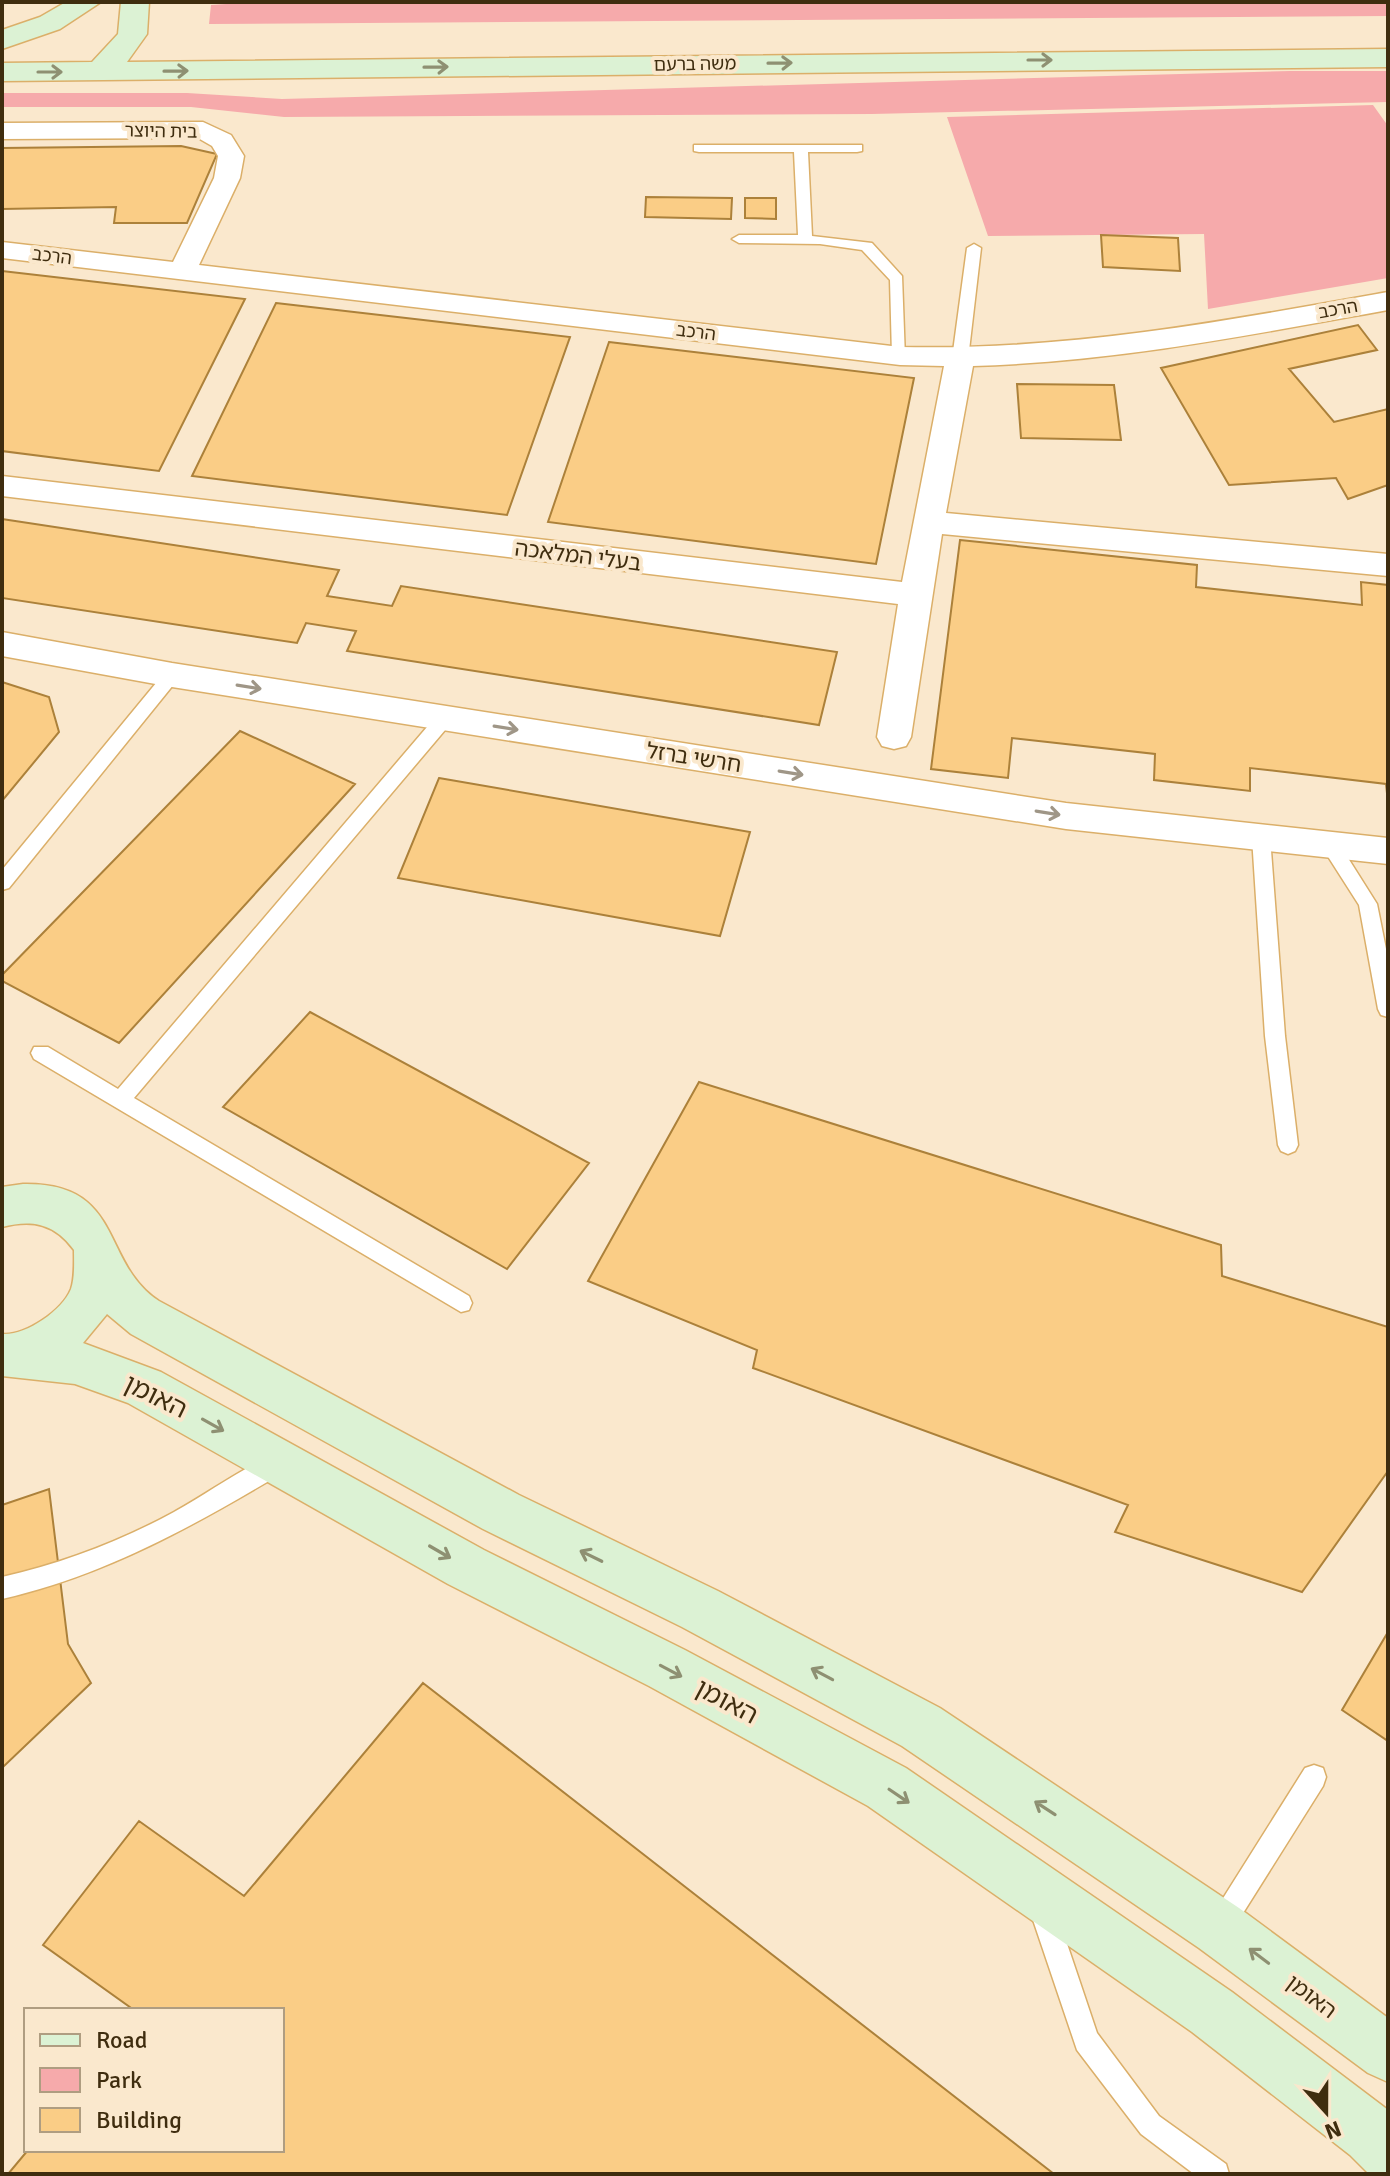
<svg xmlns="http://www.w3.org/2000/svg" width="1390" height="2176" font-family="Signika,'Noto Sans Hebrew',sans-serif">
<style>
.green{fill:#f6aaab}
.building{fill:#facd86;stroke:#ac813a;stroke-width:2}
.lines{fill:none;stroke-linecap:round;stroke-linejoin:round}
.lane-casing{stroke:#dbaf69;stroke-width:3}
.street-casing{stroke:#dbaf69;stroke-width:3}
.secondary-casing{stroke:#dbaf69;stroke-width:3}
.lane{fill:#fff;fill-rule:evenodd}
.street{fill:#fff;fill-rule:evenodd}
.secondary{fill:#dcf2d4;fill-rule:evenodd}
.oneway{stroke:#8e9072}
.oneway2{stroke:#9f9687}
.labels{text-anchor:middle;stroke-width:8;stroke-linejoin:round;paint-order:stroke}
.far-street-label{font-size:18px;fill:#3f2d0f;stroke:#fae8cd}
.street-label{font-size:22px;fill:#3f2d0f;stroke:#fae8cd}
.near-street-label{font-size:26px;fill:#3f2d0f;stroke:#fae8cd}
</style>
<rect width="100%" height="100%" fill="#fae8cd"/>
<!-- green -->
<path class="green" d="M256 2H1388V16L209 24 211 5Z
M1290 71H1388V102L872 114 284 117 191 107H2V93H187L282 99Z
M1373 105 1388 126V278L1208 309 1204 234 988 236 947 117Z"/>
<!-- building -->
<path class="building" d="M181 146 217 154 187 223H114L116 207 2 209V148Z
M646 197 732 198 731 219 645 217Z
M745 198H776V219L745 218Z
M1101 235 1178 238 1180 271 1103 267Z
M2 271 245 299 159 471 2 451Z
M276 303 570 337 507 515 192 476Z
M1358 325 1377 350 1289 369 1334 422 1388 409V485L1348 499 1336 478 1229 485 1161 368Z
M609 342 914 378 876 564 548 522Z
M1017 384 1114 385 1121 440 1021 438Z
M2 519 339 570 327 596 392 606 401 586 837 652 819 725 347 651 356 631 306 623 297 643 2 598Z
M960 540 1197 565 1196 587 1362 605 1361 582 1388 585V803L1386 784 1250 768V791L1154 780 1155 754 1012 738 1008 778 931 769Z
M2 682 49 697 59 732 2 801Z
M240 731 355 784 119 1043 2 981V975Z
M439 778 750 832 720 936 398 878Z
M310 1012 589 1163 507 1269 223 1107Z
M699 1082 1221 1245 1222 1276 1388 1327V1471L1302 1592 1115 1532 1128 1505 753 1368 757 1350 588 1281Z
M49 1489 68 1644 91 1683 2 1768V1505Z
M1388 1632V1741L1342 1710Z
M423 1683 634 1847 1054 2174H8L28 2150H282V2010H134L43 1945 139 1821 244 1896Z"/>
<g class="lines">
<!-- lane casing -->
<g class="lane-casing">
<path id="lane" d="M694 145H862V151L857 152H808L812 236 872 243 902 276 905 359H895L892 356 890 280 862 250 820 244 739 243 732 239 739 235H798L794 152H699L694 151Z
M974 244 981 248 968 359 960 364 952 359 967 248Z
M172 669 181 675 178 679 9 888 2 890V870L166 671Z
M445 712 454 718 451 723 134 1098 469 1296 472 1303 469 1310 461 1312 34 1059 31 1053 34 1047H48L118 1089 439 713Z
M1261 830 1270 837 1285 1036 1298 1145 1295 1151 1288 1154 1281 1151 1278 1145 1265 1036 1252 837Z
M1329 837 1336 839 1377 904 1388 959V1017L1381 1015 1378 1009 1359 905 1320 844Z
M281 1452 289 1455 292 1462 289 1469C197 1524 107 1575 2 1599V1577C63 1563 119 1542 174 1512 209 1493 244 1466 281 1452Z
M1314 1765 1323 1768 1326 1777 1323 1786 1228 1937 1219 1941 1210 1937 1206 1928 1210 1919 1305 1768Z
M1042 1895 1051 1899 1055 1908 1097 2033 1159 2116 1226 2164 1229 2174H1194L1141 2134 1077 2050 1029 1908 1033 1899Z"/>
</g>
<!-- street casing -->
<g class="street-casing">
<path id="street" d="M203 122 231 135 244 156 240 178 199 265 900 347C1066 351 1226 321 1388 292V310C1250 335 1113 362 973 366L946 513 1388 554V576L942 534 911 737 906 746 894 749 882 746 877 737 898 604 2 496V476L902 582 944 366 900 365 2 258V242L173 262 214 178 218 156 212 146 198 138 2 139V123Z
M2 632 172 663 1066 803 1388 838V864L1066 829 172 687 2 656Z"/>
</g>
<!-- secondary casing -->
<g class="secondary-casing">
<path id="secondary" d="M66 2H101L60 29 2 49V30L40 17Z
M121 2H149L147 34 127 62 1388 49V67L2 81V63L92 62 118 34Z
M23 1184C125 1182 100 1263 159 1301L519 1495 718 1591 940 1708 1239 1908 1388 2018V2082L1368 2073 1199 1948 902 1746 682 1627 483 1529 131 1334 107 1314 83 1343 161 1372 484 1550 685 1650 906 1768 1232 1992 1388 2110V2174L1367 2172 1350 2155 1192 2032 868 1806 649 1686 448 1584 128 1403 75 1384 2 1376V1334C25 1336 62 1311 71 1289 75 1277 74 1263 74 1250 55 1224 33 1219 2 1227V1187Z"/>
</g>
<!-- lane -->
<use href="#lane" class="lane"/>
<!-- street -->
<use href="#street" class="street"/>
<!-- secondary -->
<use href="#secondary" class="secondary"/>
</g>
<!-- one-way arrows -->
<defs><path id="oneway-shaft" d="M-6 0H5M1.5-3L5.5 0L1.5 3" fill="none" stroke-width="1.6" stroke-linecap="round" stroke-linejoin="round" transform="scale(2)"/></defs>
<g class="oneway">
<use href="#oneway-shaft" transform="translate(1040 60)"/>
<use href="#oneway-shaft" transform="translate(780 63) rotate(-1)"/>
<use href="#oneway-shaft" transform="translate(436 67) rotate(-1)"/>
<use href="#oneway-shaft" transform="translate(176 71) rotate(-1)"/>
<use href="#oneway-shaft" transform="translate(50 72)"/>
<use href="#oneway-shaft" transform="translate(213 1425) rotate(29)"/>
<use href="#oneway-shaft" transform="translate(440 1552) rotate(30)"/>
<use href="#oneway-shaft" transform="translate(591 1556) rotate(-154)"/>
<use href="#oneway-shaft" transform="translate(671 1671) rotate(28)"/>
<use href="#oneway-shaft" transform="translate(822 1674) rotate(-152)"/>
<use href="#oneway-shaft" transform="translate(899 1796) rotate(34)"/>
<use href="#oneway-shaft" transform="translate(1045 1808) rotate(-147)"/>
<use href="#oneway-shaft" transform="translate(1259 1956) rotate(-143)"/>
</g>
<g class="oneway2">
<use href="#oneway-shaft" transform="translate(249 687) rotate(9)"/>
<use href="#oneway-shaft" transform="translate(506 728) rotate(9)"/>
<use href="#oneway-shaft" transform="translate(791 773) rotate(9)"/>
<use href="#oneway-shaft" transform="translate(1048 813) rotate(9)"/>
</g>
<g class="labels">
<!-- far-street labels -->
<g class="far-street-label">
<text transform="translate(695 64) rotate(-1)" y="6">משה ברעם</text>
<text transform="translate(161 131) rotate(1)" y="6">בית היוצר</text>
<text transform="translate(52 256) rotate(7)" y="6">הרכב</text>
<text transform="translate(1338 309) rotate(-10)" y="6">הרכב</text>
<text transform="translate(696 332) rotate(7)" y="6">הרכב</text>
</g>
<!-- street labels -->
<g class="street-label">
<text transform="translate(578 555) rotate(7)" y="8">בעלי המלאכה</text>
<text transform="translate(694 757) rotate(9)" y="8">חרשי ברזל</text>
<text transform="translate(1312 1996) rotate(37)" y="8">האומן</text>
</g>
<!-- near-street labels -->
<g class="near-street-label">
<text transform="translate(156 1396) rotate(26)" y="9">האומן</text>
<text transform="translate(727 1701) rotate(28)" y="9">האומן</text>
</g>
</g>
<!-- border -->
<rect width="1390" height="2176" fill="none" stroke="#3f2d0f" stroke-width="8"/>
<!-- legend -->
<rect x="24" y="2008" width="260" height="144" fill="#fae8cd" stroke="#af9d81" stroke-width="2"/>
<rect x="40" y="2034" width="40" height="12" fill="#dcf2d4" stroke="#af9d81" stroke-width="2"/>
<text x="96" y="2048" font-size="24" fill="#3f2d0f">Road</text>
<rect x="40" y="2068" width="40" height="24" fill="#f6aaab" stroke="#af9d81" stroke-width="2"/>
<text x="96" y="2088" font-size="24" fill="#3f2d0f">Park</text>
<rect x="40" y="2108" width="40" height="24" fill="#facd86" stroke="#af9d81" stroke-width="2"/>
<text x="96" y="2128" font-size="24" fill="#3f2d0f">Building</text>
<!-- north arrow -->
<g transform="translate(1326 2112) rotate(159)" stroke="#fae8cd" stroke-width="6" paint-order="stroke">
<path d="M0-6L14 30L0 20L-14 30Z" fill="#3f2d0f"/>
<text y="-12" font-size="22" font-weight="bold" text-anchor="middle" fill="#3f2d0f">N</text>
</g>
</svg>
